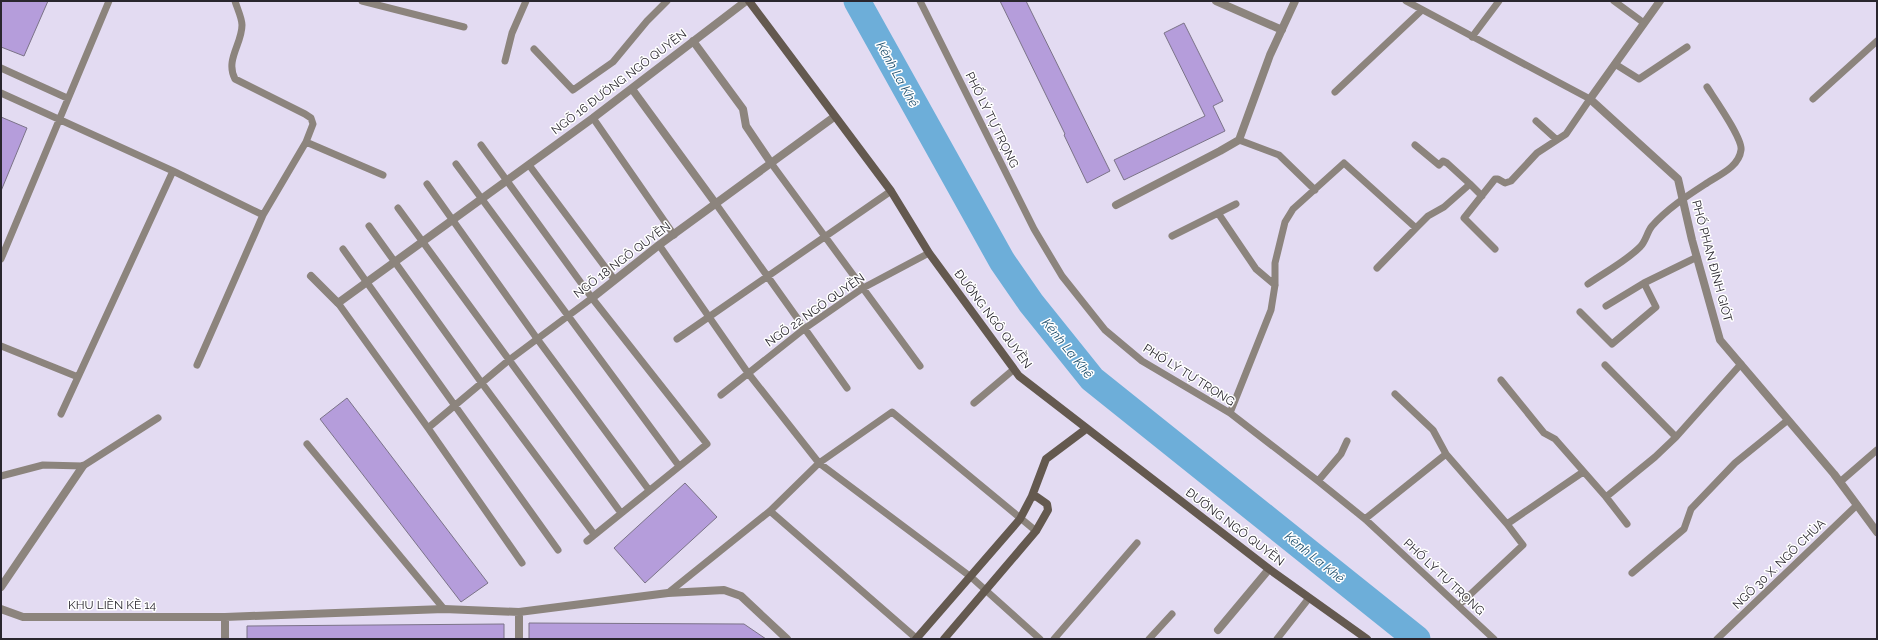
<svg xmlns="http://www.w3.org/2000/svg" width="1878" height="640" font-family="Raleway,sans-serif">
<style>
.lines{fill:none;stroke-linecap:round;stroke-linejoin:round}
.river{stroke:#6daed9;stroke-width:27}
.building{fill:#b59ddb;stroke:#7b7388}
.lane{stroke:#8c847d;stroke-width:7}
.street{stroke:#8c847d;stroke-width:8}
.secondary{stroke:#64594f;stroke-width:8}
.labels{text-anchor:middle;stroke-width:3;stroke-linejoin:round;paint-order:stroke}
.street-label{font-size:12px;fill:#29262e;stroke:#fff}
.water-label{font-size:13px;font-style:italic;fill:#225371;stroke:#fff}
</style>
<rect width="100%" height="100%" fill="#e3dbf2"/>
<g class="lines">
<!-- river -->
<path class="river" d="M857 1 1002 261 1031 303 1092 379 1417 639"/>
</g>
<!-- building -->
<path class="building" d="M1 1H48L24 56 1 47Z
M1000 1H1026L1110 171 1087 183 1064 135 1065 134Z
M1184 23 1223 101 1213 106 1225 131 1124 180 1114 160 1205 116 1164 33Z
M1 117 27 128 1 191Z
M347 398 488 583 461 602 320 419Z
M685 483 717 517 645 583 614 548Z
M529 623 744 624 766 639H529Z
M504 624V639H247V626Z"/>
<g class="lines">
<!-- lane -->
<path class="lane" d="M362 1 464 27
M920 1 1034 229 1062 276 1105 330 1142 361 1230 413 1318 481 1365 519 1494 639
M1406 1 1590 99 1566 134 1537 153 1511 181 1505 183 1498 179H1495L1464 218 1495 249
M1614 1 1644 23
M1472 37 1499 1
M534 49 573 90 613 62 647 21 667 1
M505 61 512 33 526 1
M1615 64 1639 79 1687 47
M1 68 67 98
M1335 92 1422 10
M1 93 173 171 263 215
M1813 99 1877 41
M593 118 674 235
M1536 121 1557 140
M1239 140 1279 155 1315 190
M306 142 383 175
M481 145 592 298 707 444 587 541
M1415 145 1439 165 1443 161 1447 163 1470 184
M771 163 920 366
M456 164 679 466
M529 165 614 279
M427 184 538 340 649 490
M716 204 847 388
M398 208 621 513
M1218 213 1236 204
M369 226 481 382 594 534
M1172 236 1218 213 1256 269 1275 285
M659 245 748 373 819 463 971 577 1040 639
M343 249 558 550
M1 259 109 1
M1377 268 1416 228
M1588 284C1605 272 1625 262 1640 247 1646 241 1647 232 1652 226 1668 208 1687 196 1707 183 1719 175 1739 167 1741 150 1743 139 1714 98 1707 87
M338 303 428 428 522 563
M1606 306 1644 283 1697 257
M1580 312 1612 344 1656 307 1644 283
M677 339 891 191
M1 346 78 377
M197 365 263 215 306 142 313 124 311 118 305 114 235 79C225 60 242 44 242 25 242 18 237 8 235 1
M1605 365 1676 437
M1501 380 1544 433 1555 439 1606 497 1627 524
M1395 394 1433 430 1446 454
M721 395 804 329 863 288 929 253
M974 403 1013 370
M1230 413 1271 310 1275 285V263L1285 222 1293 209 1344 163 1416 228 1428 216 1444 207 1470 184 1482 196
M61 414 173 171
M428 428 509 360 592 298
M307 444 444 609
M1 476 43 465 83 466 158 418
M1318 481 1341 454 1347 441
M1840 482 1877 450
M1606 497 1655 457 1676 437 1741 364
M770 511 917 639
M1365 519 1446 454 1507 524 1583 472
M1632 573 1684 529 1691 509 1735 463 1788 420
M668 593 770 511 819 463 892 412 1036 531
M1459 605 1523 545 1507 524
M1054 639 1137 543
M1149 639 1172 614
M1277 639 1309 598
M1717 639 1857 505"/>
<!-- street -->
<path class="street" d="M1216 1 1282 30
M1660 1 1590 99 1678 179 1692 240 1720 340 1834 474 1877 532
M693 41 743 109 746 126 771 163
M632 89 716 204
M1116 205 1220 151 1239 140 1270 55 1295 1
M311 276 338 303 593 118 746 1
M592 298 659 245 834 117
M1 587 83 466
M1 609 23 617H225L444 609 519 612 668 593 724 590 741 596 787 639
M519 612V639
M225 617V639
M1218 630 1269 569"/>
<!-- secondary -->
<path class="secondary" d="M749 1 891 191 929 253 1019 376 1269 569 1367 639
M1032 496 1046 459 1086 429
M916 639 1020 519 1032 496 1037 497 1047 504 1048 510 1036 531 944 639"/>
</g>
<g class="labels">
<!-- street labels -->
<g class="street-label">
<text transform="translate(619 82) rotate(-37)" y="4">NGÕ 16 ĐƯỜNG NGÔ QUYỀN</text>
<text transform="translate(992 120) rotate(64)" y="4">PHỐ LÝ TỰ TRỌNG</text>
<text transform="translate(622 260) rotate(-37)" y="4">NGÕ 18 NGÔ QUYỀN</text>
<text transform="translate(1712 261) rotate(75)" y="4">PHỐ PHAN ĐÌNH GIÓT</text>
<text transform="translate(815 310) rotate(-35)" y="4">NGÕ 22 NGÔ QUYỀN</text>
<text transform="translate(993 319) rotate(53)" y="4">ĐƯỜNG NGÔ QUYỀN</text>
<text transform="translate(1189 375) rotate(32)" y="4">PHỐ LÝ TỰ TRỌNG</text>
<text transform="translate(1235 527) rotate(37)" y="4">ĐƯỜNG NGÔ QUYỀN</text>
<text transform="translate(1779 564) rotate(-44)" y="4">NGÕ 30 X. NGÕ CHÙA</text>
<text transform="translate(1444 577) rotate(43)" y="4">PHỐ LÝ TỰ TRỌNG</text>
<text x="112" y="609">KHU LIỀN KỀ 14</text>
</g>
<!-- water labels -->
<g class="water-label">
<text transform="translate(898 74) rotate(61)" y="5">Kênh La Khê</text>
<text transform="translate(1068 348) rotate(51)" y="5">Kênh La Khê</text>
<text transform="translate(1315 557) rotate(39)" y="5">Kênh La Khê</text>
</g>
</g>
<!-- border -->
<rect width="1878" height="640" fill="none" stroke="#29262e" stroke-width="4"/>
</svg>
